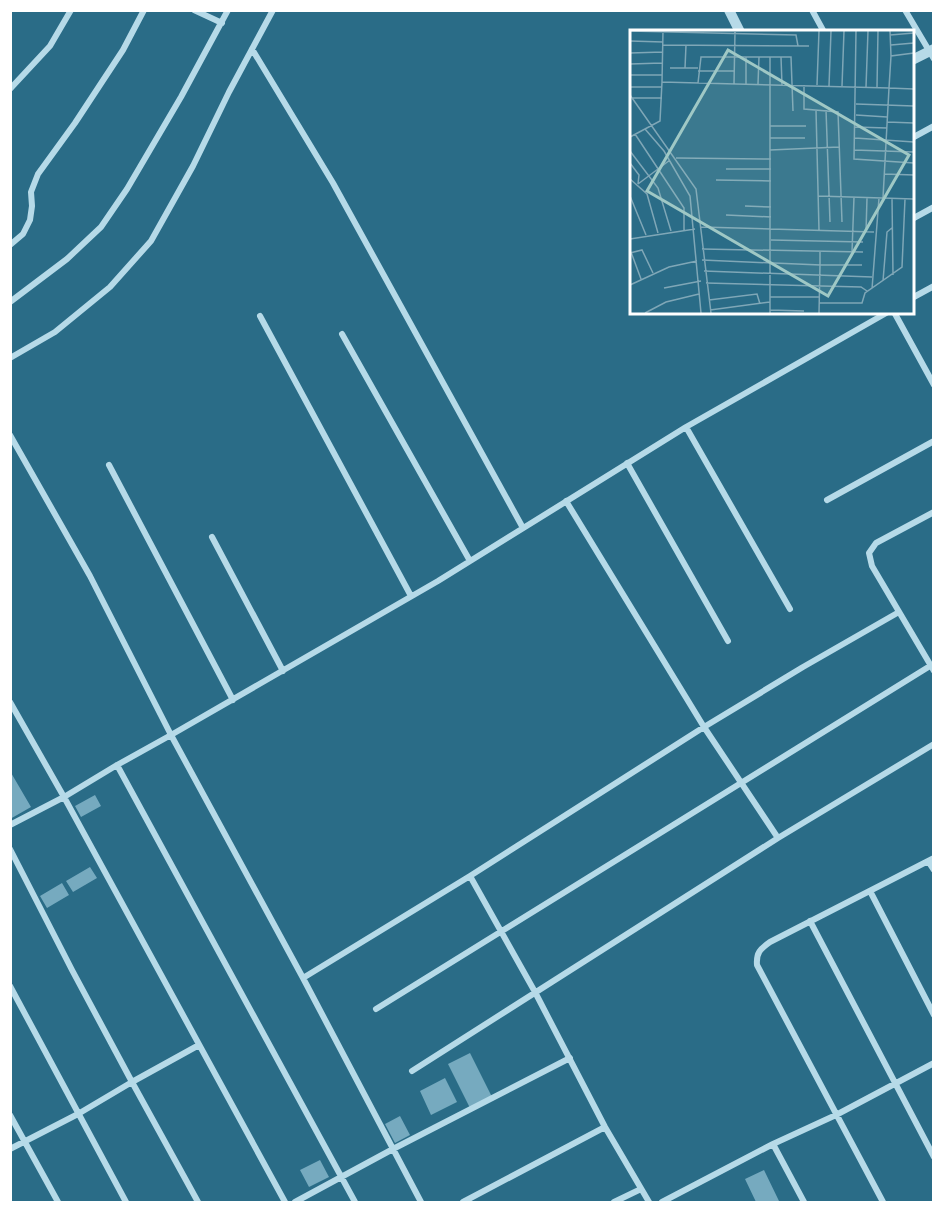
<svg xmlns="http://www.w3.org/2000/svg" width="944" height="1213" font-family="'Fira Sans',sans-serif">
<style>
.building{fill:#76aabf}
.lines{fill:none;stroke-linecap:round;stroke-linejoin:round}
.minor{stroke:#b6dae8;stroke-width:6}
.tertiary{stroke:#b6dae8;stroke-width:10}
.inset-road{fill:none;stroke:#7fa7b7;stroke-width:1.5}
.view{fill:#9fc8c5;fill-opacity:0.15;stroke:#9fc8c5;stroke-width:3}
.inset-edge{fill:none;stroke:#fff;stroke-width:3}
</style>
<rect width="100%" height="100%" fill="#2a6c87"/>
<!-- building -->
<path class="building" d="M10 771 31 807 10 819Z
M95 795 101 806 81 817 75 806Z
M90 867 97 878 73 892 66 881Z
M62 883 69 895 47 908 40 896Z
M470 1053 492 1097 470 1108 448 1064Z
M445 1078 457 1102 431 1115 420 1091Z
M400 1116 410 1135 395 1143 385 1124Z
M320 1160 329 1177 309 1187 300 1170Z
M764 1170 779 1201 775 1202H756L745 1179Z"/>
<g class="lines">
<!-- minor -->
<path class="minor" d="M194 10 222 23
M812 10 824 32
M905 10 934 59
M252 49 333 183 523 528
M10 89 50 46 71 10
M912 138 934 126
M912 219 934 207
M10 245 23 234 30 220 32 206 31 192 38 174 75 123 123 50 144 10
M912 298 934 286
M10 302 67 259 101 227 127 189 181 97 228 10
M894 312 934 385
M260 316 411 596
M342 334 470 561
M10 358 55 332 110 287 151 241 193 166 229 92 273 10
M686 427 790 609
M10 435 90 576 171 735 303 978 421 1202
M627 463 728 641
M109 465 233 700
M827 500 934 441
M566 501 704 727 778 838
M934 512 876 543 869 553 872 566 934 671
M212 537 283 671
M10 702 64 797 285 1202
M117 765 355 1202
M10 825 64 797 117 765 171 735 438 581 686 427 888 312
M10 849 72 970 132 1082 78 1114 10 1149
M928 861 934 870
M470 876 535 992 605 1127 649 1202
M870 891 934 1015
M810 921 934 1157
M303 978 470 876 704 727 803 667 899 612
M10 986 126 1202
M376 1009 930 666
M412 1071 778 838 934 744
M10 1115 58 1202
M773 1144 804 1202
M198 1202 132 1082 199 1045
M295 1202 393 1149 570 1058
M463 1202 605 1127
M614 1202 641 1189
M662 1202 773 1144 836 1115 934 1063
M883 1202 757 965C756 953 760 949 770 942L934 858"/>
<!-- tertiary -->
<path class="tertiary" d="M729 10 740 32
M912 60 934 49"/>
</g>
<!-- overview -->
<g transform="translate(630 30)">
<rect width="284" height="284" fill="#2a6c87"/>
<path class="inset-road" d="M0 1 166 5 168 16M226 1 224 129 284 133M260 1 261 26M260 5 284 3M0 11 33 12M33 15 179 16M261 15 284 13M0 23 33 22M151 27 152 55M0 34 32 33M40 38H68M55 38 56 15M68 41H104M0 45H32M32 52 33 1M68 53 71 27H161L163 81M104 54 105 2M116 54V27M128 54 129 27M174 55V79L208 82 212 192M187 55 189 1M199 56 201 1M212 56 214 1M0 57H32M236 57 238 1M247 57 248 1M0 65 66 159 81 283M2 68H32M226 74 284 76M186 80 189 200M196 80 200 192M226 85 257 87M257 92 284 93M140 96H176M225 97 257 98M15 99 34 121 60 166 71 283M5 104 54 178V200M0 107 30 91 32 52 259 58 261 26 284 23M140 108H175M225 108 284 112M140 120 209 117M224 120 284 122M0 121 28 158 41 201M46 128 141 129M0 133 9 145 8 154M96 139H141M254 144 284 145M0 149 17 164 28 203M86 150 141 151M8 154 40 130M0 166 16 205M188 166 284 169M253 168 259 58 284 59M262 168 263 245M115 176 141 177M96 185 141 187M71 197 244 202M236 202 237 168M0 209 65 199M141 210 233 212M72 219 233 222M190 221V235H232M1 222 11 249M222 222 224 167M0 223 12 220 23 243M72 230 190 235 189 283M74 241 242 247M253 251 257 202 263 197M76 253 231 257 237 261M0 255 39 237 67 231M34 258 71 251M242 259 249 168M140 267H189M79 270 127 264 130 274M189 273H232L235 263 272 237 275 169M80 280 140 272M140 280 174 281M15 283 36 272 69 264M140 283V27"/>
<path class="view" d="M98 20 279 125 198 266 17 161Z"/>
<rect width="284" height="284" class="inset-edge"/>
</g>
<!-- border -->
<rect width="944" height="1213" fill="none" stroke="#ffffff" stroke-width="24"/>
</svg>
